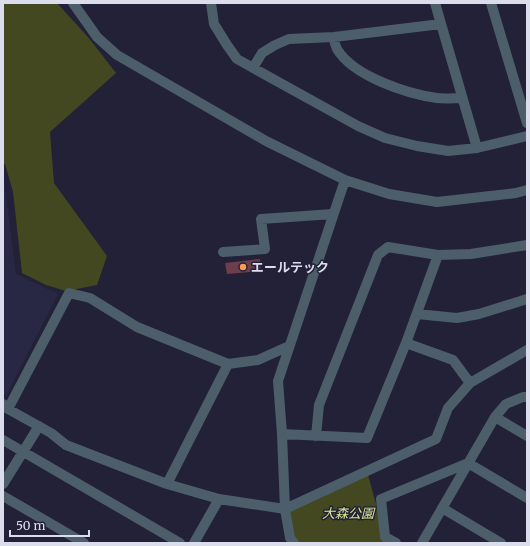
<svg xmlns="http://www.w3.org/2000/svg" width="530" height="546" font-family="Merriweather,'Noto Sans JP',serif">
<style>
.built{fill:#292844}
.green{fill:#434820}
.building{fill:#6d3f4d}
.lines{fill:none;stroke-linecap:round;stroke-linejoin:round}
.minor{stroke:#4b5e6a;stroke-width:10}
.poi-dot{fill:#fc9d53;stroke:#222137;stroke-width:1.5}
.labels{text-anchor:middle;stroke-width:3;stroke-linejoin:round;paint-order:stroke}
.poi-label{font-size:13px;font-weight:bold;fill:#dcddec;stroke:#222137;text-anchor:start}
.park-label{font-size:13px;font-style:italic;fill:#dae499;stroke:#222137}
</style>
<rect width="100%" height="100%" fill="#222137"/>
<!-- built -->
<path class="built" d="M3 173 16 274 58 294 6 396 3 392Z"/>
<!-- green -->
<path class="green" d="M3 3H57L88 37 116 73 50 132 54 183 107 256 97 285 66 291 46 285 22 273 13 192 5 164H3Z
M367 471 385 537 392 543H295L285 509Z"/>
<!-- building -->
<path class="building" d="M260 259 261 271 227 274 225 263Z"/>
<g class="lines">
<!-- minor -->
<path class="minor" d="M73 3 97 37 117 55 266 141 345 180 389 194 437 202 516 193 527 190
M211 3 214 24 227 45 237 59 358 126 385 138 417 146 448 151 477 148 527 136
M435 3 477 148
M491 3 527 123
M334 37C334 40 335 45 337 49 353 76 407 94 437 98 445 99 454 98 462 98
M253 68 262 53 275 45 289 39 334 37 441 24
M223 252 265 249 261 219 333 214
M417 314 457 318 479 314 527 299
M406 343 453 360 470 383
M3 404 8 409 51 433 66 445 167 484 219 499 285 509 436 439 448 408 470 383 527 350
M8 409 69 293 90 298 137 327 228 364 258 360 289 346
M495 417 527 436
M282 434 367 438 406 343 438 255
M316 436 319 405 378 255 388 247 438 255 471 254 527 245
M3 440 180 543
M3 484 39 426
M167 484 228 364
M3 496 84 543
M442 508 501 543
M194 543 219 499
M294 543 290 538 285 509 282 434 278 381 345 180
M396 543 385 537 381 499 468 463 527 498
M422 543 495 417 506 404 523 397H527"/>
</g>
<!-- markers -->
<circle class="poi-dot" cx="243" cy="267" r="4"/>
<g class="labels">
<!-- poi labels -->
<g class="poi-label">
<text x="251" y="272">エールテック</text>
</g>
<!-- park labels -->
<g class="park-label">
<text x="348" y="518">大森公園</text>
</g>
</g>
<!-- border -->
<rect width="530" height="546" fill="none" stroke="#dcddec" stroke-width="8"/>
<!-- scale -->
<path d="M10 530v6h79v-6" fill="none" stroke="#dcddec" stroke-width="2"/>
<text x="16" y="530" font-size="12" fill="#dcddec" stroke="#222137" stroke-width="3" paint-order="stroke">50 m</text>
</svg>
